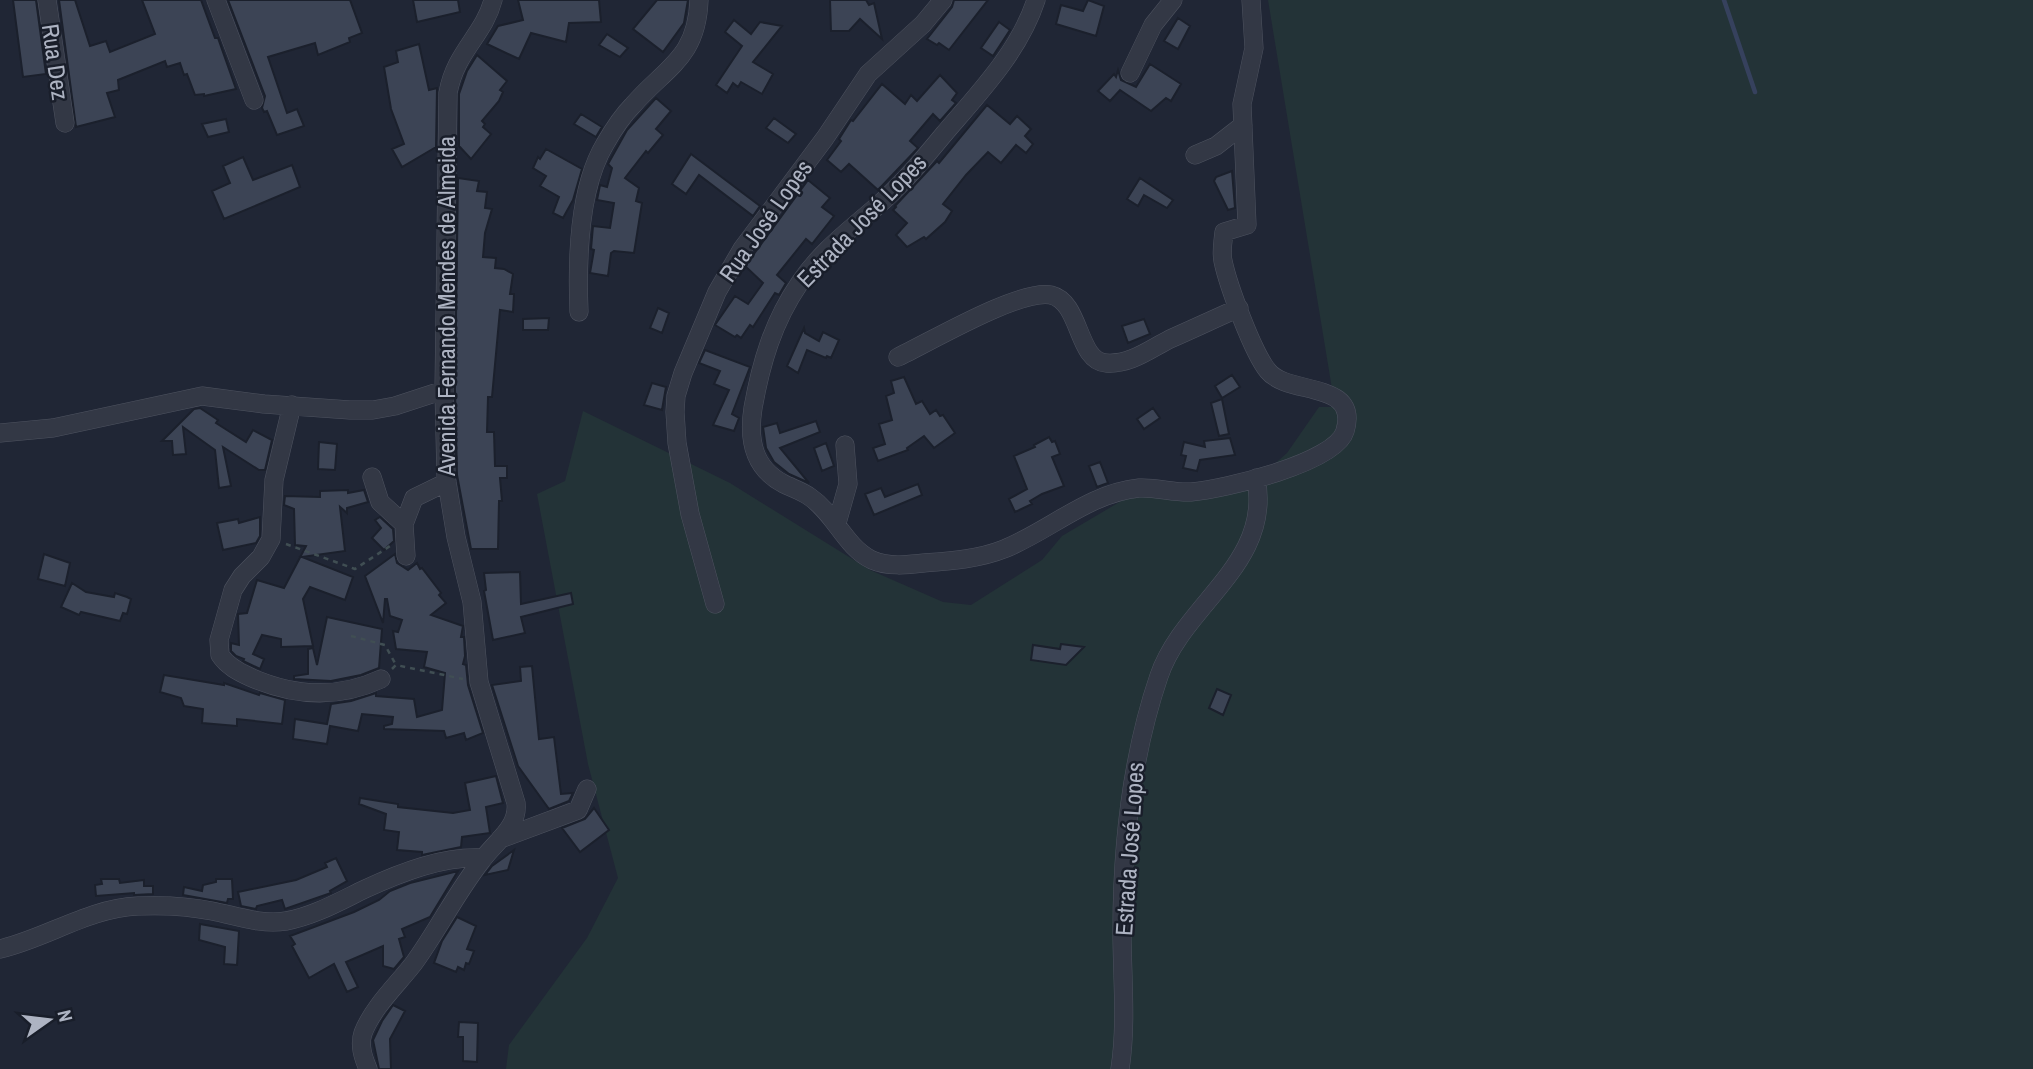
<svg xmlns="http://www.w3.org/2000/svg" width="2033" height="1069" font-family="'Archivo Narrow',sans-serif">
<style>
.green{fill:#233337}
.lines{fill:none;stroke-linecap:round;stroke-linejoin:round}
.stream{stroke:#36415d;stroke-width:4.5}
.building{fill:#3c4455;stroke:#1b202c;stroke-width:2}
.minor-casing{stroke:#4e5360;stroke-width:19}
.path{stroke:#404e53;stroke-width:2.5;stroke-dasharray:5 5;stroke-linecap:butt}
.minor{stroke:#333845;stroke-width:18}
.labels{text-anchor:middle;stroke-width:5;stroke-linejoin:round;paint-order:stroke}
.street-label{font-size:24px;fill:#adb3c2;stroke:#191e2a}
</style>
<rect width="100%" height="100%" fill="#202635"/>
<!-- green -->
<path class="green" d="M1268 0H2033V1069H506L509 1045 587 938 618 878 588 764 537 494 565 481 583 411 730 483 870 570 943 602 971 605 1042 560 1062 536 1128 497 1178 498 1251 485 1287 453 1319 407H1335Z"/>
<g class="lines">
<!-- stream -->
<path class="stream" d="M1724 0 1755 92"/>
</g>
<!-- building -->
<path class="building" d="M13 0H36L46 74 23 77Z
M59 0H75L90 46 106 41 110 52 155 34 142 0H201L215 38H218L236 89 204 96V94L195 95 187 74 184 75 180 63 167 67 165 61 118 80 119 90 107 93 115 117 76 127Z
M228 0H350L362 33 349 38 350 42 318 55 315 43 268 57 287 113 297 109 304 126 277 135 267 111 264 112 262 108 265 96Z
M413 0H458L460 12 417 22Z
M518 0H599L601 22 569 23 566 42 531 33 519 59 487 44 498 26 523 20Z
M657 0H688L684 23 663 52 633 29Z
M830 0H866L869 5 874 3 882 39 860 19 849 31H831Z
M954 0H988L949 50 939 43 937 45 927 39 952 7Z
M1088 0 1104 6 1096 36 1056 24 1061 5 1083 11Z
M1178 18 1190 26 1178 49 1164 41Z
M734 20 751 34 760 22 782 26 753 62 773 74 762 94 741 82 738 87 733 83 727 93 716 85 742 46 725 32Z
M999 22 1010 30 993 56 981 48Z
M607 34 628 48 620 57 599 45Z
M419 44 429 90 437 88 436 147 402 167 392 149 404 144 391 109 384 67 398 62 396 51Z
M477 55 507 81 500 90 503 92 499 101 482 121 485 124 483 127 491 134 471 159 459 146V94L467 71Z
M1150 64 1181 84 1171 101 1166 98 1151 111 1120 90 1110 101 1098 91 1114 74 1116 77 1118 70 1121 80 1136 87Z
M940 75 957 93 952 100 956 103 940 121 933 114 910 141 918 148 878 190 849 164 841 172 827 160 841 141 839 139 851 120 853 121 882 84 905 104 911 95 917 101Z
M656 98 671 111 656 129 663 135 648 153 646 151 625 178 639 188 636 201 642 203 634 253 614 251 611 253 608 276 590 273 594 250 591 249 593 226 610 228 614 203 597 200 600 185 607 187 612 168 608 164 627 130Z
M987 105 1010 124 1017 116 1031 129 1025 136 1033 144 1026 153 1016 145 1001 163 988 152 966 175 943 204 952 211 945 222 926 239 924 237 907 247 896 235 907 223 893 210 896 207 895 206 937 161 939 163Z
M581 114 602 127 596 137 574 124Z
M774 118 796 134 788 143 766 128Z
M226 119 229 132 208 137 202 124Z
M546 149 582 169 573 200 563 218 553 213 559 197 540 186 546 176 533 168 538 157 540 159Z
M691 154 760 206 753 216 699 175 686 194 672 184Z
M243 157 253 180 292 165 300 187 224 219 212 191 230 183 223 166Z
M1232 171 1235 208 1228 210 1214 181 1216 177Z
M458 178 479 181 477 191 487 192 485 208 492 209 485 233 483 257 496 258 495 268 504 269 513 274 510 294H514L513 312 500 310 492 397H488L487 432H494L495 466H507V478H500L502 501H499L498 549H471L457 475 455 390Z
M1140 178 1173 200 1167 208 1144 195 1138 206 1127 199Z
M808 180 830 198 822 207 834 216 812 244 806 239 777 275 786 283 779 295 775 293 753 327 750 325 741 338 737 335 735 337 715 325 717 322 735 296 748 304 763 283 745 266Z
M658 308 669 313 662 333 650 328Z
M549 318 548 330H523V319Z
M1144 319 1150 334 1128 343 1122 326Z
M804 328 805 333 819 341 823 332 839 340 831 358 827 356 826 358 807 350 798 373 787 366Z
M705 350 750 367 732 414 739 418 734 431 713 425 729 390 714 384 720 371 699 363Z
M1232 375 1240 387 1222 398 1215 386Z
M904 377 916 404 922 401 930 414 936 410 940 416 943 415 955 433 934 448 924 436 907 448 908 450 878 461 873 448 885 444 879 424 892 420 886 396 894 393 891 381Z
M652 383 666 387 662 410 644 405Z
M1222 399 1229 434 1219 436 1211 403Z
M200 408 218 420 216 423 246 442 253 430 272 440 265 470H259L223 447 231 486 219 488 215 450 183 427 186 454 173 455 172 441H162L194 409Z
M1153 408 1160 418 1144 429 1137 419Z
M816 421 820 432 780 448 809 483 789 474 774 462 766 448 763 427 777 423 780 433Z
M1049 437 1052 442 1055 441 1060 454 1052 457 1064 486 1042 494 1030 501 1032 504 1015 512 1009 499 1027 489 1014 456 1035 447 1034 445Z
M1230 438 1235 455 1200 460 1197 471 1183 468 1186 456 1181 455 1184 442 1205 447 1204 441Z
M319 442 337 444 335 470 318 469Z
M826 443 834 466 822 471 814 448Z
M1100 462 1108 483 1097 487 1089 466Z
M918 484 922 495 874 515 865 494 881 488 885 497Z
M348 490V493L364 490 368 502 347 508V513L340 507 345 551 302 557 353 577 345 600 310 587 303 599 313 646 281 647V639L262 635 253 654 264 659 260 669 243 661 244 659 236 656 231 651V643L239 645 238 614 247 613 257 580 284 588 306 546 295 545 294 509 284 505 285 496 320 497V491Z
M260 517V536L256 543 223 550 217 523 238 519 239 523Z
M380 517 393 529 394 541 384 550 372 538 381 528 375 520Z
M44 554 70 563 65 586 38 579Z
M395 554 397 563 408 570 417 563 420 569 422 568 441 593 439 595 446 603 431 615 463 626 461 637H464L465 656 463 664 466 665 468 685 483 733 466 740 464 733 446 738 444 731 384 729V726L392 724 393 717 362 714 358 731 330 726 327 744 293 739 295 719 327 724 331 704 351 701 376 693V696L414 699 417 717 442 710 445 673 424 667 427 652 396 649 393 631 398 632 402 620 390 616 387 599H385L383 623 365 576Z
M520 572 521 604 571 593 573 604 521 617 525 633 493 640 484 591 486 590 484 573Z
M72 583 86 592 114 597 115 593 127 597 131 599 127 614 123 613 120 621 81 612 79 615 61 607Z
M327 617 382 629 379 668 361 675 331 681 294 679V676L308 674V649L313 648 317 665Z
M1061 644 1084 647 1066 665 1031 660 1033 645 1060 649Z
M532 666 539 739 554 737 561 794 573 793 569 801 549 809 518 766 492 685 521 681 520 667Z
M164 675 224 685V683L259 695 260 693 285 700 282 724 237 719V726L202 723 203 709 184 706 181 698 160 692Z
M1217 689 1231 695 1223 715 1209 708Z
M496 776 503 803 486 807 490 833 462 837 461 847 422 855V852L397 850 399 832 384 830 386 814 359 804 360 798 398 804V807L453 813 470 810 465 783Z
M594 808 609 830 580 852 562 828 585 819Z
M514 850 508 870 485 875 492 866Z
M336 858 347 881 330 891 331 893 285 909 282 900 257 906 256 909 241 906 238 892 296 880 327 867 325 863Z
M458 871 430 917 402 929 405 937 399 939 404 957 394 969 383 966V946L346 962 358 987 347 992 334 964 309 978 292 946 295 944 290 936 354 912 379 900 390 891 410 883Z
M101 879H119L120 883 144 880V886H153V894L134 895V893L96 896 95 885 102 884Z
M216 879H232L233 899H228L227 903 183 895 184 887 202 891 203 885 216 882Z
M457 917 476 926 467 949 474 951 469 964 466 963 464 970 458 967 456 972 434 963 442 941Z
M200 924 239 931 237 965 224 964 225 947 199 940Z
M393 1005 405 1011 390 1039 391 1069H379L373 1040 382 1021Z
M459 1022 478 1023 477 1062 463 1061V1037H458Z"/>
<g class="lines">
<!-- minor casing -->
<g class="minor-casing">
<path id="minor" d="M47 0 65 123
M216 0 254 100
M1036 0C1019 52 978 94 944 134 925 157 906 180 884 200 854 227 821 250 799 284 773 322 761 363 753 408 748 440 753 468 784 484 792 488 802 491 810 497 835 514 845 547 872 560 888 567 907 565 924 563 950 561 979 559 1004 549 1049 531 1089 493 1139 488 1157 487 1174 493 1191 492 1224 489 1336 463 1345 431 1360 380 1288 396 1268 371 1253 353 1228 285 1223 261 1221 252 1223 241 1224 232L1247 225 1242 104 1254 48 1251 0
M1130 73 1153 25 1173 0
M1195 155 1216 146 1243 125
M579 312C577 261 578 189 605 144 613 130 622 116 633 105 666 67 697 58 699 0
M898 357C930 342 1019 289 1051 295 1081 302 1077 361 1106 363 1130 365 1150 349 1170 339 1193 329 1216 318 1239 308
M292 405 274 480 271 539 261 557 242 576 233 590 219 640 220 655C227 666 239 672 250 677 293 696 338 699 381 679
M0 433 53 428 202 396 264 404 350 410H373L395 406 444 390
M372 477 380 502 404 524
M837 523 848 484 845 445
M406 556 404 524 414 498 447 482
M715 604 690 514 677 443 675 412 676 396 683 373 717 292 742 249 825 138 868 74 923 24 943 0
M500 839 578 810 587 789
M0 949C47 938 89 908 138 906 162 905 188 906 212 911 237 916 261 925 286 921 314 916 340 901 365 889 402 872 443 856 483 858
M368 1069C363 1057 359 1045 363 1033 373 1007 397 985 414 963 438 930 456 893 482 860 495 842 519 827 516 803L479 682 472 602 456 537 446 476 444 390 448 93C455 52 484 35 493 0
M1120 1069C1127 1024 1122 977 1122 931 1122 845 1131 758 1159 676 1184 603 1273 564 1256 478"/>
</g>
<!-- path -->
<path class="path" d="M286 544 355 569 390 546
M351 636 385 645 396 665
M392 669 396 665 463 679"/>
<!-- minor -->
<use href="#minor" class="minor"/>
</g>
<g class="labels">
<!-- street labels -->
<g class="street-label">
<text transform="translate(55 62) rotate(82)" y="8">Rua Dez</text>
<text transform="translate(766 221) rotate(-55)" y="8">Rua José Lopes</text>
<text transform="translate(862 221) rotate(-46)" y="8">Estrada José Lopes</text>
<text transform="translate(447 306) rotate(-90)" y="8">Avenida Fernando Mendes de Almeida</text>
<text transform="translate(1130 849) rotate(-86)" y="8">Estrada José Lopes</text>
</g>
</g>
<!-- north arrow -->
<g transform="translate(49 1020) rotate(76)" stroke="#191e2a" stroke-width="5" paint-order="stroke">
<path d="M0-5L12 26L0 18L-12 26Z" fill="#adb3c2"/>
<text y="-10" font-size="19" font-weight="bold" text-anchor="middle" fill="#adb3c2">N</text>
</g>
</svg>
